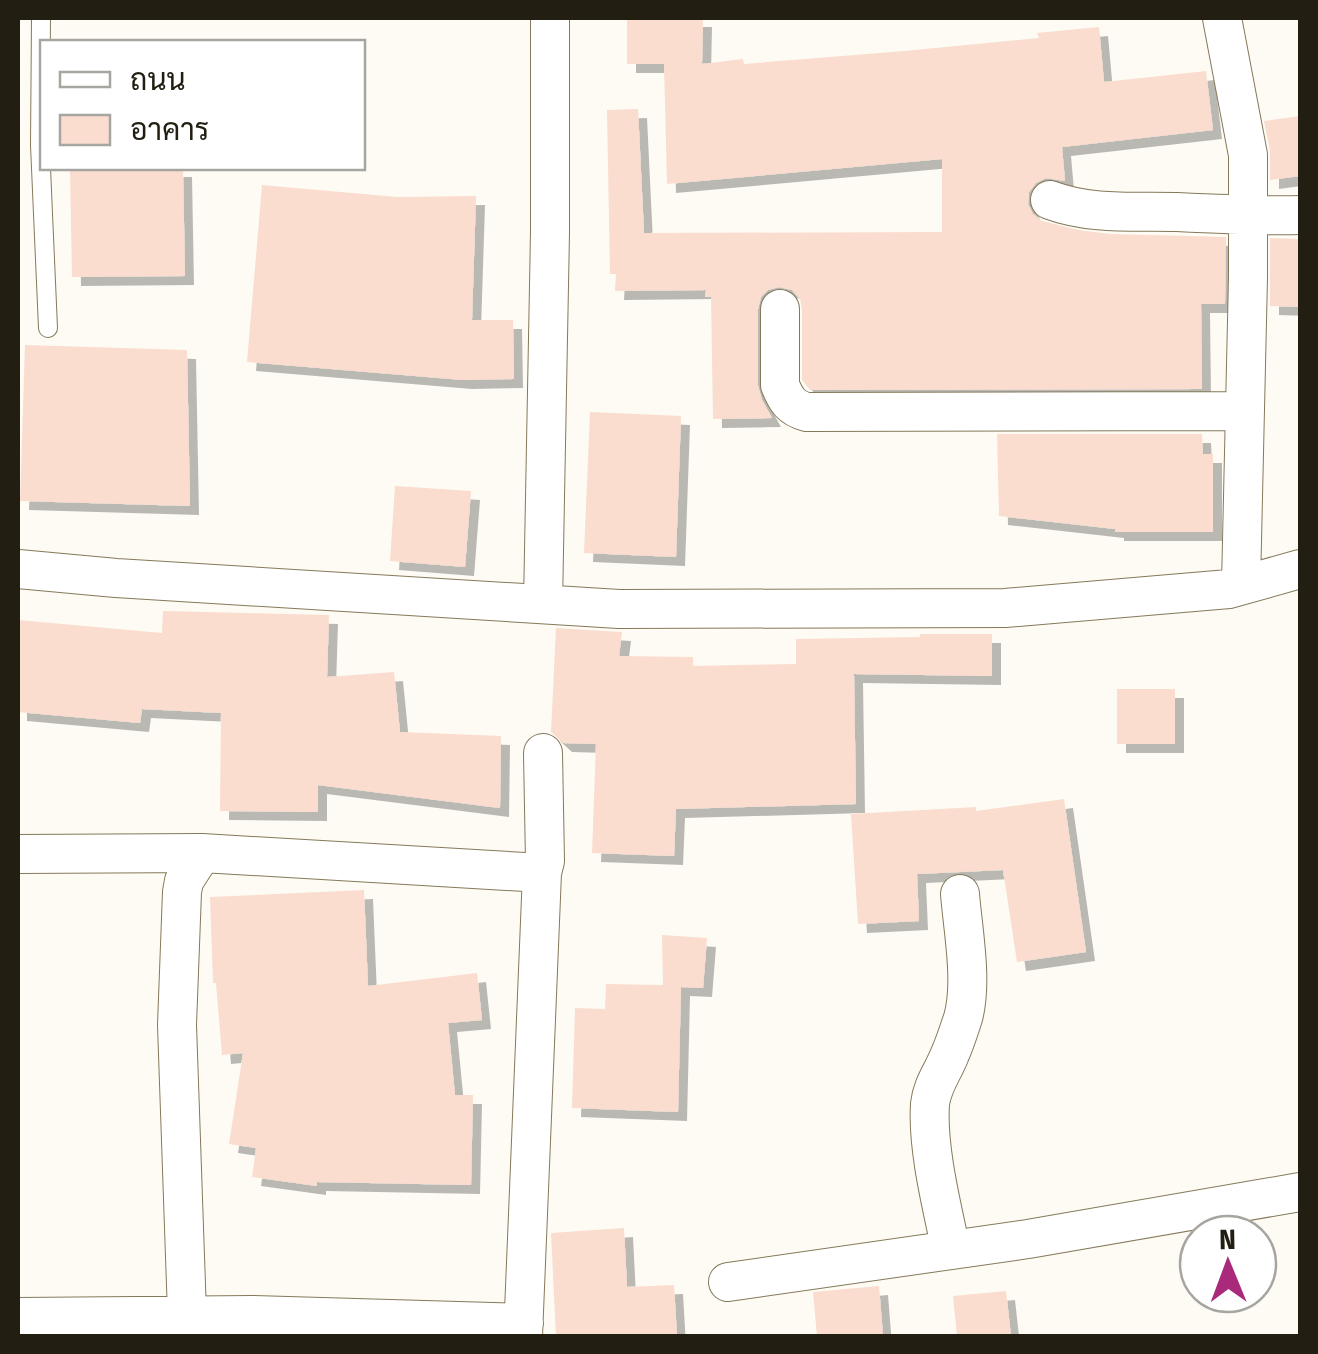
<svg xmlns="http://www.w3.org/2000/svg" width="1318" height="1354" font-family="'Fira Sans Condensed',Sarabun,sans-serif">
<style>
.building{fill:#faddcf;filter:url(#shadow)}
.lines{fill:none;stroke-linecap:round;stroke-linejoin:round}
.service-casing{stroke:#85795a;stroke-width:20}
.minor-casing{stroke:#85795a;stroke-width:40}
.service{stroke:#fff;stroke-width:18}
.minor{stroke:#fff;stroke-width:38}
</style>
<defs>
<filter id="shadow"><feDropShadow dx="9" dy="9" stdDeviation="0" flood-color="#0004"/></filter>
</defs>
<rect width="100%" height="100%" fill="#fdfbf4"/>
<!-- building -->
<path class="building" d="M627 18H703L702 64 743 59 744 64 904 51 1039 38 1037 33 1099 27 1104 82 1206 71 1213 130 1062 147 1065 181 1046 178 1036 183 1029 192 1028 204 1033 214 1042 221 1078 230 1111 234 1226 237 1225 304H1201L1202 389 810 390 802 380V309L800 299 792 290 779 287 768 290 761 297 758 309V386L762 400 772 418 713 419 711 297H705L706 290 615 291 616 274H610L607 110 638 109 644 233 942 232V159L667 184 664 64H627Z
M1300 116V176L1270 180V151L1264 121Z
M70 168H183L185 276 72 277Z
M262 185 397 197 476 196 472 320H513L514 379 463 380 247 362Z
M1270 238 1300 239V307L1270 306Z
M25 345 187 350 190 506 20 501Z
M590 412 681 416 676 557 584 553Z
M997 434H1202L1203 454H1213V532H1115V529L999 516Z
M395 486 471 491 465 567 390 561Z
M163 611 329 615 327 677 394 672 400 732 501 736 500 808 318 785V812L220 811 221 713 142 709 140 723 18 712V620L162 633Z
M556 628 622 632 619 656 693 657V666L796 664V639L920 637V634H992V676L854 674 856 804 676 809 674 856 592 853 596 744 563 743 551 732Z
M1117 689H1175V744H1117Z
M1064 799 1086 952 1017 962 1003 870 917 874 919 921 858 924 851 814 976 807V811Z
M364 890 368 986 477 973 482 1020 448 1023 455 1095H473L471 1185 317 1182V1186L252 1177 256 1148 229 1144 243 1053 222 1055 216 983H213L210 897Z
M662 935 707 938 703 988 681 987 678 1112 572 1108 575 1008 605 1009 606 984 663 985Z
M624 1228 627 1287 674 1285 677 1336H556L551 1233Z
M879 1286 883 1336H817L813 1292Z
M1006 1291 1011 1336H957L953 1296Z"/>
<g class="lines">
<!-- service casing -->
<g class="service-casing">
<path id="service" d="M41 18 40 145 48 328"/>
</g>
<!-- minor casing -->
<g class="minor-casing">
<path id="minor" d="M1222 18 1248 155V277L1241 585
M1050 200C1090 215 1133 211 1175 212 1217 214 1258 216 1300 215
M780 309V385C786 400 791 408 807 412L1245 411
M18 569 116 578 619 609 1005 608 1229 589 1300 569
M543 604 550 232V18
M18 854 202 853 542 873
M951 1250C942 1207 927 1148 930 1104 932 1085 943 1072 950 1054 955 1043 959 1030 963 1018 973 982 963 931 960 894
M728 1282 1028 1239 1300 1192
M187 1314 177 1025 182 892 184 881 202 853
M18 1317 252 1315 524 1323
M523 1336 542 873 545 861 543 753"/>
</g>
<!-- service -->
<use href="#service" class="service"/>
<!-- minor -->
<use href="#minor" class="minor"/>
</g>
<!-- border -->
<rect width="1318" height="1354" fill="none" stroke="#231e12" stroke-width="40"/>
<!-- legend -->
<rect x="40" y="40" width="325" height="130" fill="#ffffff" stroke="#a7a5a0" stroke-width="2.5"/>
<rect x="60" y="72" width="50" height="15" fill="#ffffff" stroke="#a7a5a0" stroke-width="2.5"/>
<text x="130" y="90" font-size="30" fill="#231e12">ถนน</text>
<rect x="60" y="115" width="50" height="30" fill="#faddcf" stroke="#a7a5a0" stroke-width="2.5"/>
<text x="130" y="140" font-size="30" fill="#231e12">อาคาร</text>
<!-- north arrow -->
<g transform="translate(1228 1264) rotate(359)"><circle r="48" fill="#ffffff" stroke="#a7a5a0" stroke-width="2.5"/>
<path d="M0-8L18 38L0 25L-18 38Z" fill="#a92a7b"/>
<text y="-15" font-size="28" font-weight="bold" text-anchor="middle" fill="#231e12">N</text>
</g>
</svg>
